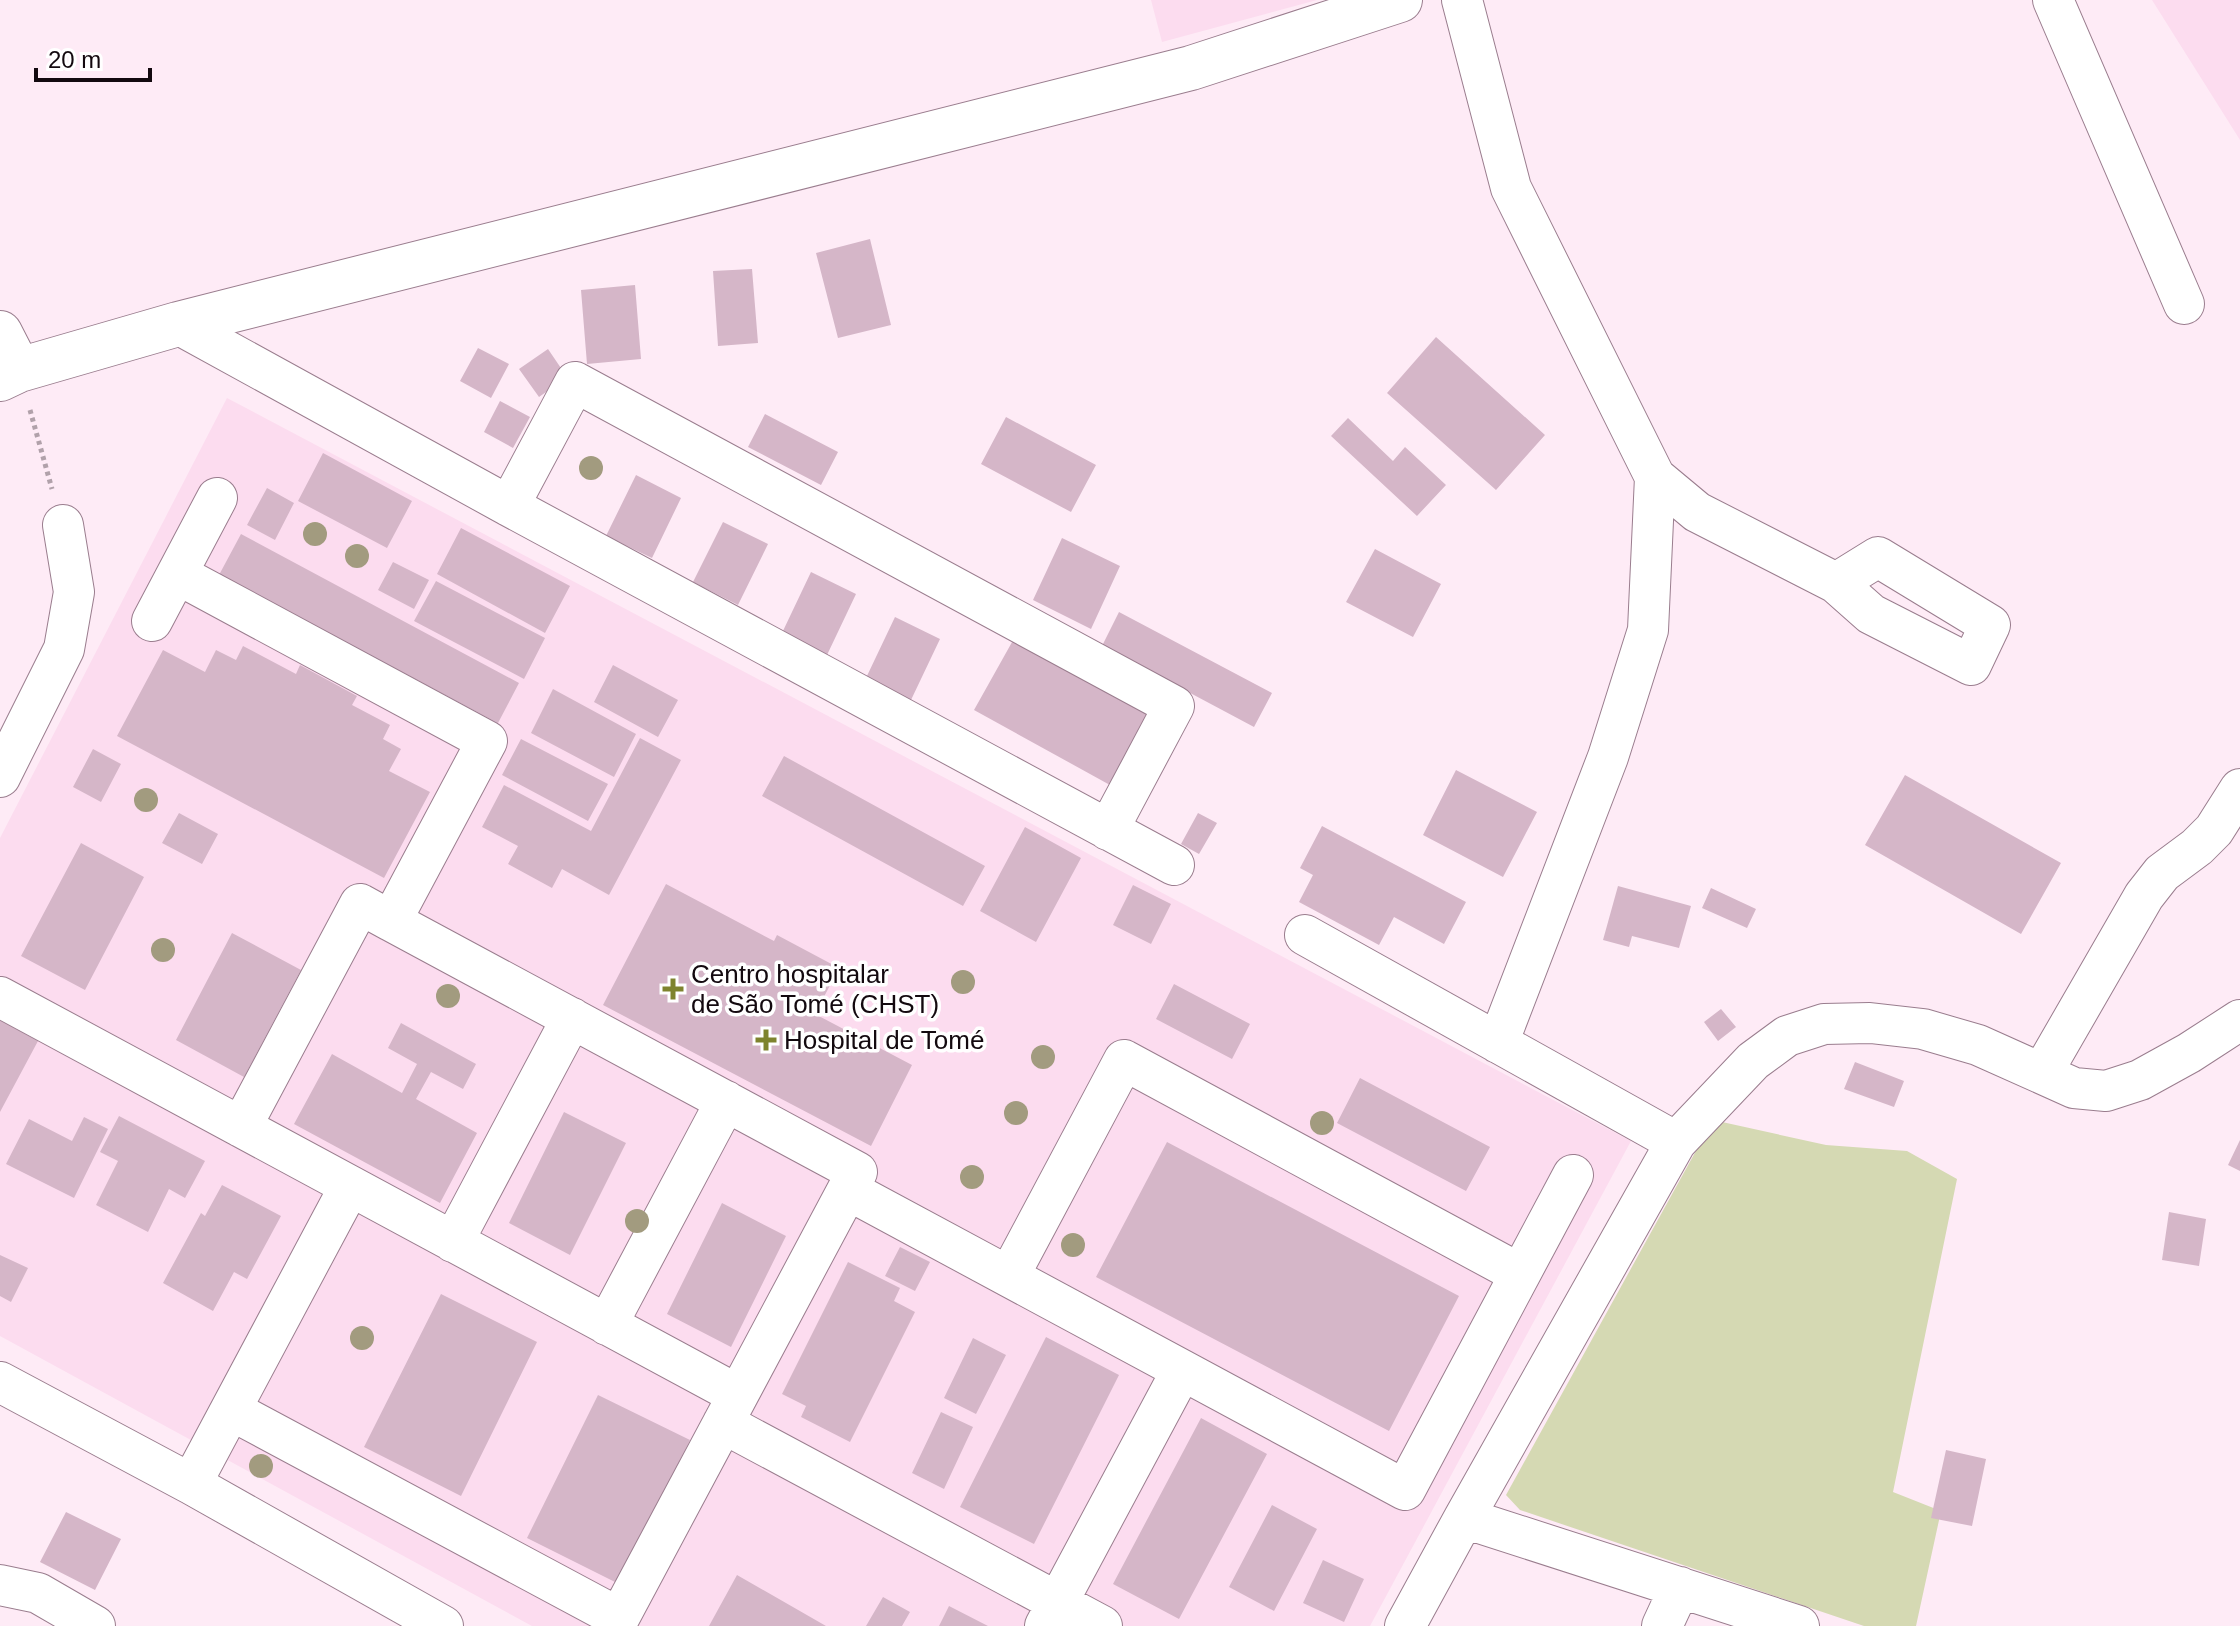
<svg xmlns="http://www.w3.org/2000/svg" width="2240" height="1626" font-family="Helvetica,sans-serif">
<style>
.built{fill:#fcdcef}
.green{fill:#d5d9b3}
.building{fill:#d5b6c8}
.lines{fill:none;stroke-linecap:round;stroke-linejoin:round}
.minor-casing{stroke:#9a7d8e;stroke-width:42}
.major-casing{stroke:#9a7d8e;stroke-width:46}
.path{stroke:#b1a1aa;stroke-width:5;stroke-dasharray:4 4;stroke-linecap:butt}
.minor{stroke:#fff;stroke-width:40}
.major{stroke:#fff;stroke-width:44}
.tree{fill:#a29b7f}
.poi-dot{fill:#7e832e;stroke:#fff;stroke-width:3}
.labels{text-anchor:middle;stroke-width:7;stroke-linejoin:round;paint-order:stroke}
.poi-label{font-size:26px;fill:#13090f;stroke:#fff;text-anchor:start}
</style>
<rect width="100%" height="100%" fill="#feebf6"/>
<!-- built -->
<path class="built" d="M1151 0H1317L1162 42Z
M2152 0H2240V140Z
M227 398 1631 1141 1370 1626H532L0 1336V838Z"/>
<!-- green -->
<path class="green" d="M1713 1120 1826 1145 1907 1151 1957 1179 1893 1492 1941 1511 1916 1626H1864L1520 1510 1506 1495Z"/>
<!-- building -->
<path class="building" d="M870 239 891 325 838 338 816 253Z
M752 269 758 343 718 346 713 271Z
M635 285 641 359 587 364 581 290Z
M1436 337 1545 435 1496 490 1387 393Z
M478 348 509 364 491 398 460 381Z
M548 349 567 377 539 397 519 369Z
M500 401 530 417 513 448 484 432Z
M765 414 838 452 821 485 748 447Z
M1006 417 1096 465 1071 512 981 464Z
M1348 418 1393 461 1405 447 1446 485 1417 516 1331 436Z
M323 453 412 501 387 548 298 501Z
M636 475 681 498 652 558 606 536Z
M267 488 294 503 275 540 247 525Z
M723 522 768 544 738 605 693 582Z
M461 528 570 586 545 633 437 574Z
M241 534 519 683 498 723 219 575Z
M1062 538 1120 566 1091 629 1033 600Z
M1375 549 1441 584 1413 637 1346 602Z
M393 562 429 580 414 609 378 590Z
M811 572 856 594 827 655 782 633Z
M436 581 545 638 524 679 414 621Z
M1119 612 1272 693 1254 727 1102 646Z
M895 617 940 639 911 700 866 678Z
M1016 635 1160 715 1119 790 974 710Z
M243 646 296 674 300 665 357 696 352 705 390 725 383 739 401 749 389 771 430 792 384 878 117 736 163 650 205 672 216 650 236 660Z
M613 665 678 700 658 737 594 702Z
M553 689 636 734 614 777 531 733Z
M640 738 681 760 609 895 562 869 552 888 508 864 518 846 482 827 504 785 591 831Z
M521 739 608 784 588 821 502 775Z
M93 749 121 764 101 802 73 787Z
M784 756 985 866 963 906 762 796Z
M1456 770 1537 812 1503 877 1423 835Z
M1905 775 2061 863 2021 934 1865 845Z
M179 813 218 834 202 864 162 843Z
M1198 813 1217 823 1199 854 1181 844Z
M1322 826 1466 902 1444 944 1394 917 1379 945 1299 902 1313 875 1300 868Z
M1025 827 1081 858 1036 942 980 911Z
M81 843 144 877 85 990 21 956Z
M666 884 774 941 777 935 839 968 815 1014 912 1065 871 1146 603 1005Z
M1133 885 1171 904 1151 944 1113 925Z
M1618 886 1691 906 1679 948 1632 936 1629 947 1603 940Z
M1711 888 1756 909 1747 928 1702 908Z
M232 933 301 970 244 1077 176 1040Z
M1174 984 1250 1024 1232 1059 1156 1019Z
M1721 1009 1736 1027 1718 1041 1704 1022Z
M0 1020 38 1041 0 1112Z
M401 1023 476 1064 463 1089 431 1072 416 1099 477 1133 440 1203 294 1124 332 1054 402 1093 417 1064 388 1048Z
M1855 1062 1904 1081 1894 1107 1844 1089Z
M1360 1078 1490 1147 1466 1191 1337 1123Z
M564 1112 626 1143 570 1255 509 1223Z
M119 1116 205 1161 185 1198 169 1189 148 1232 96 1205 118 1161 100 1152Z
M84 1117 108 1129 74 1198 6 1164 29 1119 72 1141Z
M2240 1140V1171L2228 1165Z
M1167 1142 1459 1296 1389 1431 1096 1277Z
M222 1185 281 1216 247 1279 234 1272 213 1311 163 1283 201 1213 205 1216Z
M722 1203 786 1236 731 1347 667 1314Z
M2169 1212 2206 1219 2199 1266 2162 1260Z
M900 1247 930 1262 915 1291 885 1276Z
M0 1255 28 1268 11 1302 0 1296Z
M848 1262 900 1288 894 1301 915 1312 850 1442 801 1417 806 1406 782 1394Z
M441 1294 537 1342 461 1496 364 1447Z
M1046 1337 1119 1375 1034 1544 960 1507Z
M973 1338 1006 1355 976 1414 944 1398Z
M598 1395 690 1440 619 1584 527 1538Z
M941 1412 973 1427 944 1489 912 1473Z
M1201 1418 1267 1454 1179 1619 1113 1584Z
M1946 1450 1986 1459 1972 1526 1931 1518Z
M1272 1505 1317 1529 1274 1611 1229 1587Z
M66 1512 121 1539 95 1590 40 1562Z
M1323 1560 1364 1579 1344 1622 1303 1603Z
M737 1575 826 1626H709Z
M883 1597 910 1612 902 1626H866Z
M949 1606 988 1626H939Z"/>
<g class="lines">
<!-- minor casing -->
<g class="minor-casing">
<path id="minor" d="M1462 0 1511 188 1655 477 1648 630 1608 757 1498 1043
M2053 0 2184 304
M178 324 509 506 1174 865
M1655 477 1697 512 1836 583 1871 614 1971 665 1990 625 1878 557 1836 583
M509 506 575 382 1174 706 1108 830
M177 574 487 741 391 921 857 1172 619 1618 231 1410
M152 621 217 498
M0 777 64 649 74 592 63 525
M1305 935 1676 1142
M0 997 738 1395
M2042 1073 2144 896 2162 873 2197 847 2214 830 2240 789
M241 1127 360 904 391 921
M848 1190 1405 1490 1573 1175
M453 1242 572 1018
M1009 1276 1124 1060 1520 1274
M607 1325 726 1101
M0 1382 191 1484 443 1626
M723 1423 1102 1626
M191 1484 350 1186
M1464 1518 1799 1626
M0 1585 38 1593 95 1626
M1045 1626 1182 1370
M1405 1626 1464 1518 1676 1142 1753 1061 1787 1036 1824 1024 1870 1023 1923 1029 1978 1045 2074 1088 2106 1091 2140 1080 2189 1053 2240 1020
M1662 1626 1680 1587"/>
</g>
<!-- major casing -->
<g class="major-casing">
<path id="major" d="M0 333 19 370
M0 379 19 370 178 324 1191 68 1400 0"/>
</g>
<!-- path -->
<path class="path" d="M30 410 52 489"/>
<!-- minor -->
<use href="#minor" class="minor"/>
<!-- major -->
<use href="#major" class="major"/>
</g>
<!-- trees -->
<g class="tree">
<circle cx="591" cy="468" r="12"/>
<circle cx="315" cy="534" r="12"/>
<circle cx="357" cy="556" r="12"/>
<circle cx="146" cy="800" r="12"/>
<circle cx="163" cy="950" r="12"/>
<circle cx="963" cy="982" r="12"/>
<circle cx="448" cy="996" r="12"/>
<circle cx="1043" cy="1057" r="12"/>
<circle cx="1016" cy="1113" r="12"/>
<circle cx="1322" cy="1123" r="12"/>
<circle cx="972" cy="1177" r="12"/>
<circle cx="637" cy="1221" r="12"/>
<circle cx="1073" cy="1245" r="12"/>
<circle cx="362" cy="1338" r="12"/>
<circle cx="261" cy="1466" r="12"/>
</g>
<!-- markers -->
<g class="poi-dot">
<path d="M669 977h8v8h8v8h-8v8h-8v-8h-8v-8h8z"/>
<path d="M762 1028h8v8h8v8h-8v8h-8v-8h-8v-8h8z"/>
</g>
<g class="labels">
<!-- poi labels -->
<g class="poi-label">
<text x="691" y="983">Centro hospitalar<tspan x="691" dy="30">de São Tomé (CHST)</tspan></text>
<text x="784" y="1049">Hospital de Tomé</text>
</g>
</g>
<!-- scale -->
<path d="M36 68v12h114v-12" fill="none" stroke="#13090f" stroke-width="4"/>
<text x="48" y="68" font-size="24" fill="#13090f" stroke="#ffffff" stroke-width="6" paint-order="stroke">20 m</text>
</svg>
